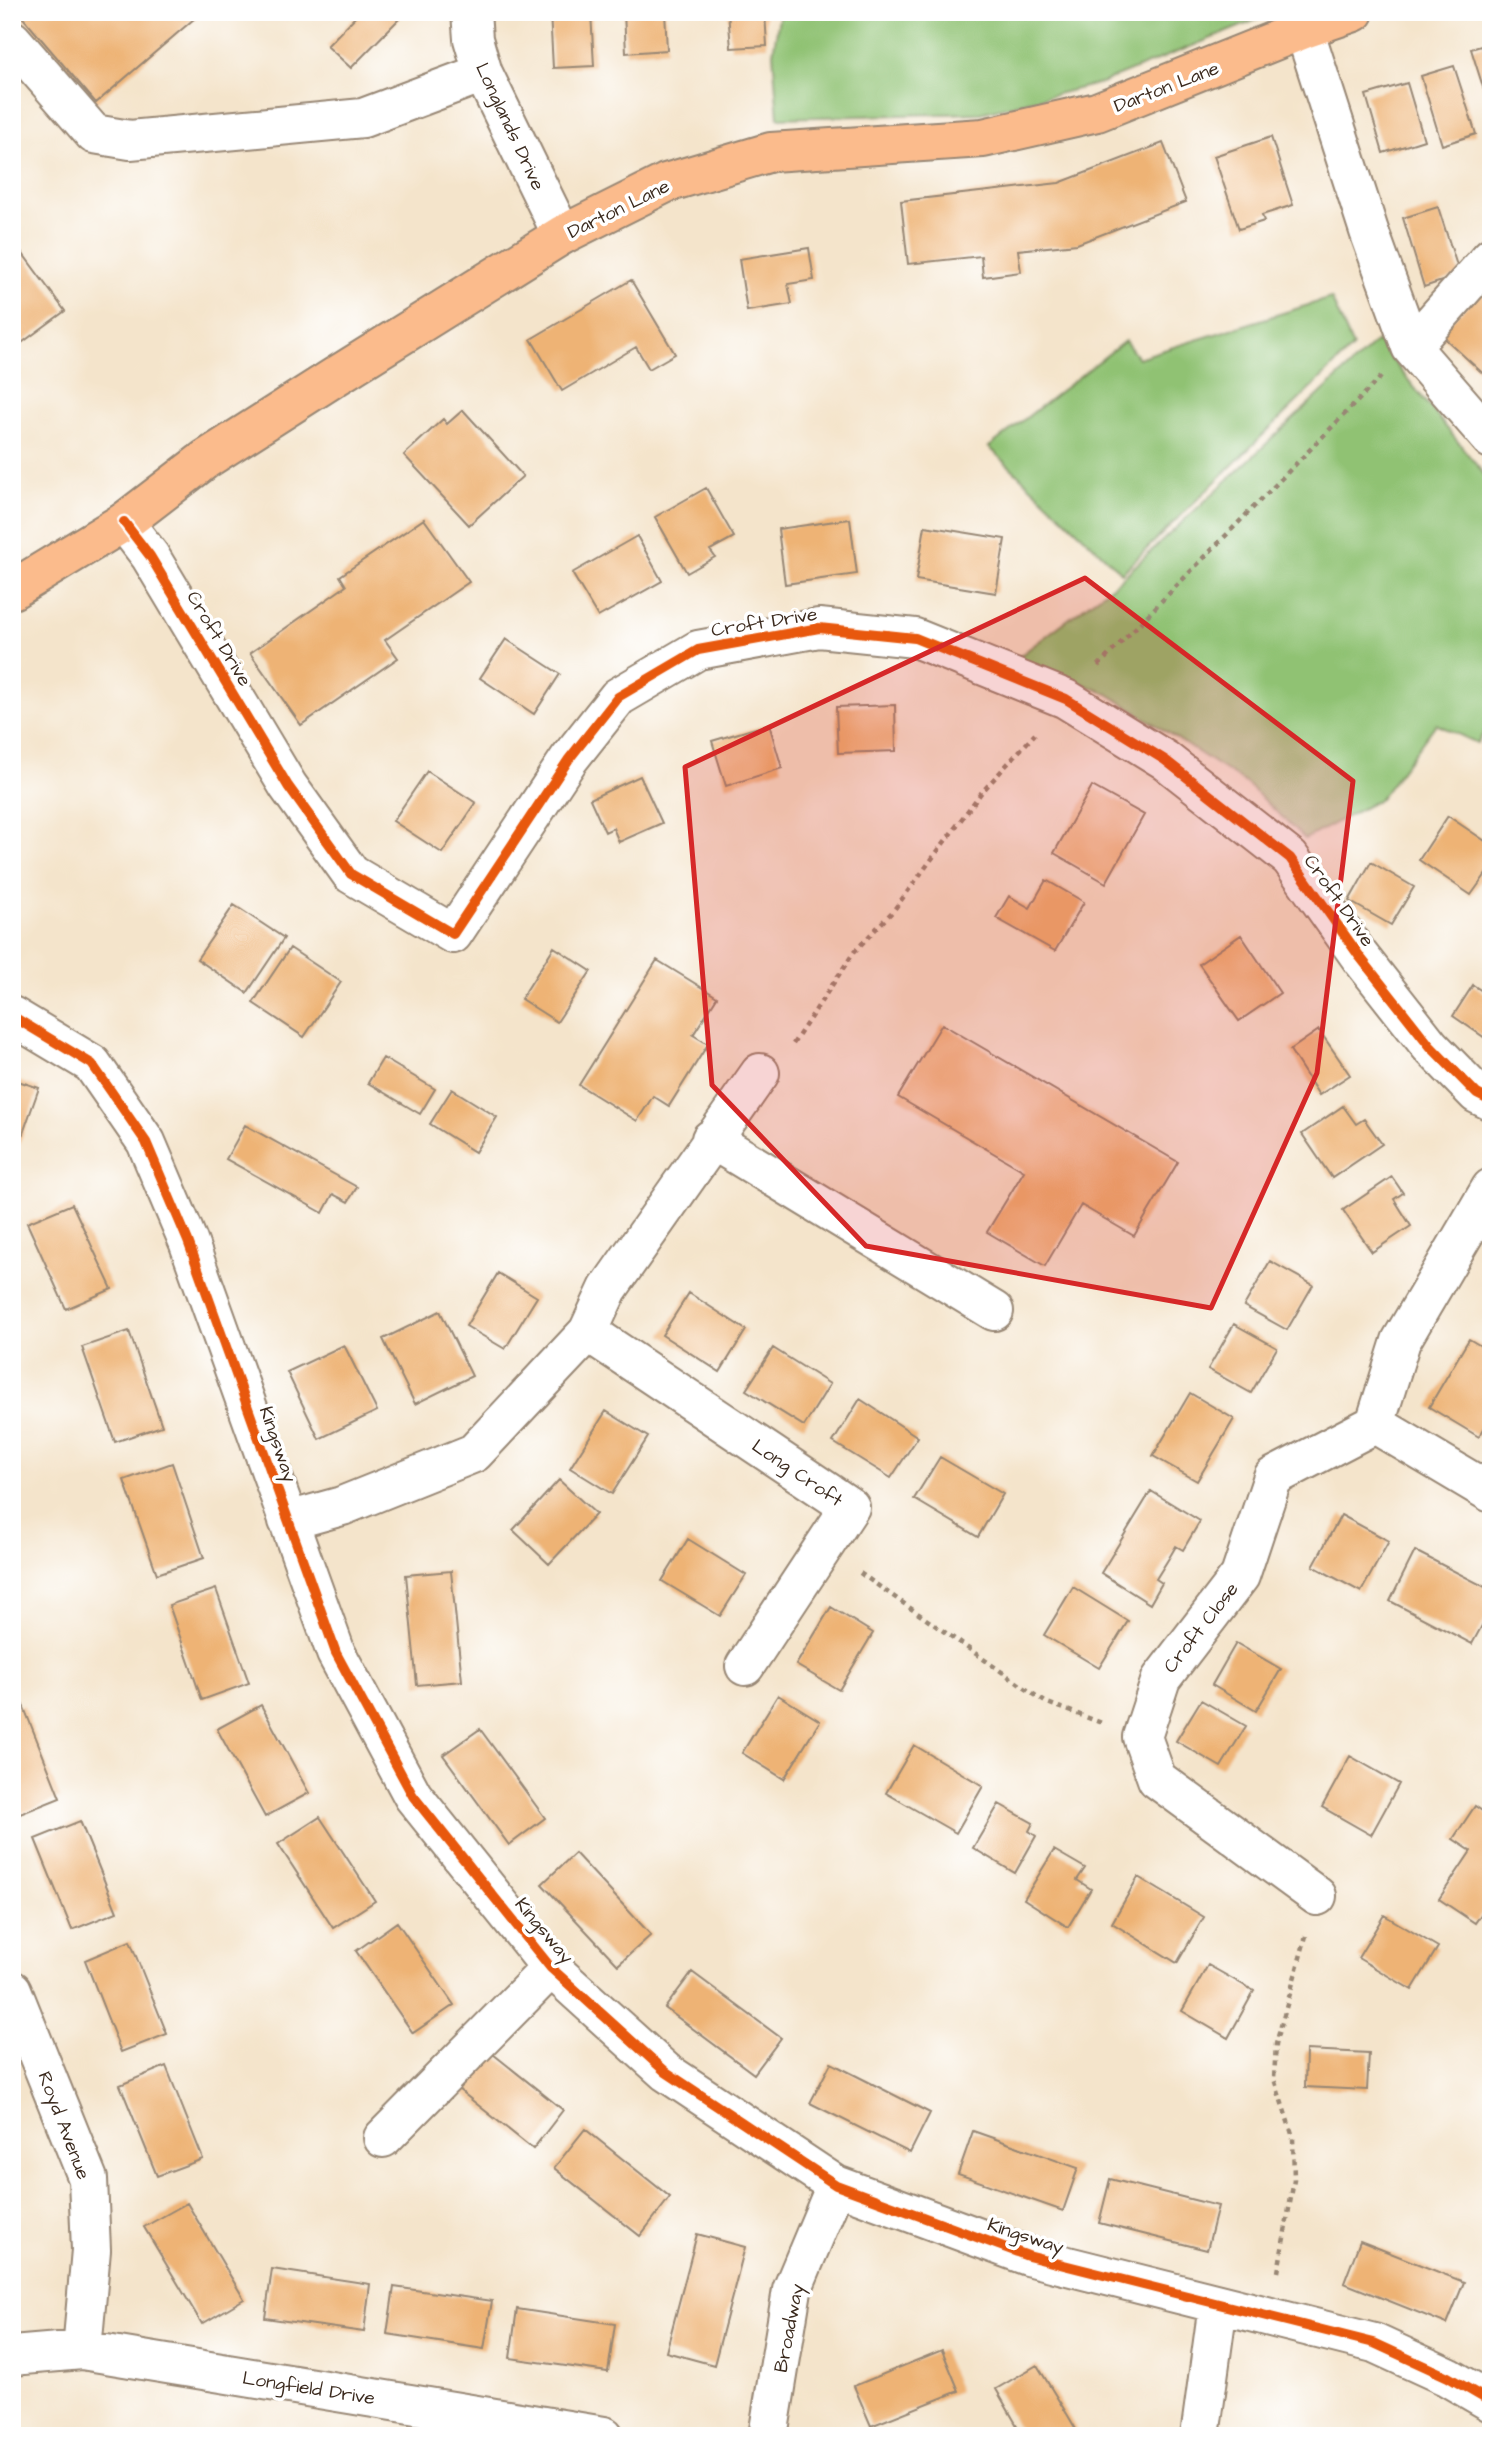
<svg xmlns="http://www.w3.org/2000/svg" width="1503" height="2448" font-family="'Architects Daughter',sans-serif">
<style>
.green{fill:#90c273;stroke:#667648;stroke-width:2}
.building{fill:#eeb375}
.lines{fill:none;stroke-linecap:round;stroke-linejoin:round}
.minor-casing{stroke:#988774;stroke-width:42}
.major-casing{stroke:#988774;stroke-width:42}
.path{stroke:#988774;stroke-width:4.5;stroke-dasharray:5 5;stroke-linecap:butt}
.minor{stroke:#fff;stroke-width:38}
.major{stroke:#fbbb8c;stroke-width:38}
.cycleway-casing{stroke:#fff;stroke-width:15}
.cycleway{stroke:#e8590c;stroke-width:10}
.marked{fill:#d62828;fill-opacity:0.2;stroke:#d62828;stroke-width:5;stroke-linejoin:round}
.labels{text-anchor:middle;stroke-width:7;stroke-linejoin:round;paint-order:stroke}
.street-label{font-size:19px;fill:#3b2a1e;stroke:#fff}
</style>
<rect width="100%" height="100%" fill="#fff"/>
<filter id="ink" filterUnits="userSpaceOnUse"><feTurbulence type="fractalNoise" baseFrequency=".0143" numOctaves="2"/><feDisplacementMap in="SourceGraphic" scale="14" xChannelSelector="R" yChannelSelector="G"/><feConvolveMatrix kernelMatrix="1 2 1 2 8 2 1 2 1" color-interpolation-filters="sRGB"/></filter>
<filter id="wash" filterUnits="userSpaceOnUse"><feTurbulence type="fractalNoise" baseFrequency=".00686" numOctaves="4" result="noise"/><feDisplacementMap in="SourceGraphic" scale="28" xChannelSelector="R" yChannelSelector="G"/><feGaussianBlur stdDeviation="1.57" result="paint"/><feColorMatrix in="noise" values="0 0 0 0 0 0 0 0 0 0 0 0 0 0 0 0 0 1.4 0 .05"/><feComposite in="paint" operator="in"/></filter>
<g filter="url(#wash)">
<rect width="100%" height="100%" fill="#f4e4cb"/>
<!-- green -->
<path class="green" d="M780 12H1276L1101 83 981 113 778 118 773 53Z
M1331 298 1353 347 1122 573 989 447 1125 341 1138 358Z
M1377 341 1491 483V723L1477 743 1436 724 1380 799 1305 839 1247 784 1108 694 1017 658 1120 580Z"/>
<g id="blocks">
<!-- building -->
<path class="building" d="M18 12H202L96 103Z
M360 12H396L401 17 351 68 327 46Z
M550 12H591L594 66 553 68Z
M624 12H665L667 50 626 53Z
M728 12H765L767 46 731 48Z
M1491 43V109H1490L1471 49Z
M1454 66 1476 134 1442 145 1421 76Z
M1407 83 1424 140 1383 153 1366 95Z
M1271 137 1293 205 1262 215 1264 221 1239 229 1214 156Z
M1163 143 1186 202 1077 244 1018 250 1021 272 983 277 981 256 908 264 901 201 1059 183Z
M1438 207 1460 275 1424 287 1403 218Z
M12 239 65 311 12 350Z
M809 248 814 280 788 284 792 304 747 311 739 259Z
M631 280 675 354 649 369 636 347 562 391 531 339Z
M1491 282 1490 309 1491 381 1439 333Z
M463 410 523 476 469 525 404 455 443 419 447 424Z
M706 488 734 537 710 550 715 557 687 573 655 517Z
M424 519 469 582 385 640 398 658 301 725 250 653 346 586 340 576Z
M850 519 857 574 785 584 778 529Z
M925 526 1005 539 996 593 916 580Z
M637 536 662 581 598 617 572 573Z
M506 639 560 674 534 714 480 678Z
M895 705 896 751 838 753 836 707Z
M769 724 782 768 726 786 712 741Z
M427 771 476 803 442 853 393 821Z
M640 776 662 823 619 842 613 828 605 832 590 799Z
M1092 786 1144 815 1106 883 1054 853Z
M1448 816 1491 845V867L1471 895 1419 860Z
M1371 862 1414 887 1391 925 1349 901Z
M1046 880 1084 902 1055 951 996 918 1009 896 1030 908Z
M234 905 284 938 247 993 197 959Z
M1241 935 1280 993 1239 1021 1199 964Z
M554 947 591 971 557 1022 521 999Z
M290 948 341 982 304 1037 253 1003Z
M657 960 717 997 693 1035 708 1044 669 1106 653 1096 637 1121 579 1085Z
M1473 985 1491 997V1042L1453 1016Z
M942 1024 1178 1162 1134 1236 1081 1205 1045 1266 987 1232 1024 1171 898 1097Z
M1319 1030 1350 1075 1319 1095 1290 1050Z
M383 1058 435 1089 420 1114 368 1083Z
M12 1079 39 1088 16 1153 12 1151Z
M452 1089 497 1117 475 1152 430 1124Z
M1343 1106 1356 1124 1364 1119 1382 1144 1332 1178 1302 1134Z
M245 1125 357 1187 348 1202 333 1194 323 1213 226 1159Z
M1392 1177 1403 1193 1394 1199 1411 1226 1372 1252 1343 1210Z
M72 1204 112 1289 66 1309 27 1223Z
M1270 1261 1313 1285 1287 1330 1244 1306Z
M498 1273 537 1297 505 1349 466 1326Z
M689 1293 746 1330 720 1372 662 1335Z
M440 1311 472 1376 415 1404 383 1339Z
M1234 1324 1277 1348 1251 1393 1208 1369Z
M129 1331 162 1426 115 1442 82 1347Z
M1469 1339 1491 1352V1417L1479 1437 1429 1407Z
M344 1345 377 1411 319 1439 287 1372Z
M773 1348 830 1384 804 1426 746 1390Z
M1190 1393 1234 1419 1197 1481 1153 1456Z
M860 1399 918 1437 891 1478 833 1442Z
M606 1411 648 1437 612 1494 570 1468Z
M940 1457 1003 1494 978 1537 914 1499Z
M172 1463 204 1558 157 1574 124 1480Z
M559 1480 596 1514 549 1564 513 1530Z
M1151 1491 1200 1521 1183 1550 1176 1546 1169 1558 1156 1579 1162 1583 1150 1604 1101 1573Z
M1341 1515 1389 1541 1361 1592 1313 1566Z
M688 1539 746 1575 720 1616 662 1581Z
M1415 1551 1491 1590V1609L1472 1644 1390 1601Z
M451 1571 462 1681 417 1685 406 1575Z
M1073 1587 1128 1621 1099 1668 1044 1635Z
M216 1589 249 1683 202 1700 169 1605Z
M831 1607 873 1633 839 1690 796 1665Z
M1236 1643 1281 1669 1256 1711 1212 1685Z
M778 1695 820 1721 784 1779 742 1753Z
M1201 1700 1246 1726 1221 1767 1176 1741Z
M23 1705 60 1798 15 1816 12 1810V1710Z
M261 1705 309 1793 265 1817 217 1729Z
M480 1729 545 1818 509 1845 443 1755Z
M914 1745 983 1786 956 1833 886 1793Z
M1350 1756 1399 1784 1371 1835 1322 1807Z
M999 1804 1033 1823 1029 1831 1036 1836 1015 1873 973 1848Z
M1475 1806 1491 1817V1900L1475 1923 1439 1899 1471 1851 1453 1839Z
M320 1817 375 1901 333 1928 278 1844Z
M80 1821 117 1912 72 1930 35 1839Z
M1054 1850 1085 1868 1077 1880 1091 1889 1068 1927 1024 1899Z
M575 1853 651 1935 618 1965 542 1884Z
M1138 1877 1204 1917 1177 1963 1112 1923Z
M1384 1915 1438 1947 1412 1990 1358 1958Z
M397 1922 454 2005 413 2033 356 1951Z
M130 1941 167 2034 121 2052 85 1960Z
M1208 1965 1254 1991 1228 2038 1182 2011Z
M692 1972 781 2038 754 2074 665 2008Z
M488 2050 563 2110 533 2149 458 2089Z
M1306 2050 1369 2053 1367 2090 1305 2087Z
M831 2063 930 2113 910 2153 810 2103Z
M166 2066 203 2159 157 2176 120 2085Z
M585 2129 670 2197 640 2236 554 2168Z
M973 2131 1078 2168 1063 2211 958 2174Z
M1110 2179 1218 2206 1207 2250 1099 2223Z
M187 2203 244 2299 202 2324 144 2227Z
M697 2234 745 2247 714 2365 666 2352Z
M1360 2241 1464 2282 1447 2324 1344 2283Z
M272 2269 370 2284 364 2332 265 2318Z
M394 2287 492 2301 484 2349 387 2334Z
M517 2309 615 2324 608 2372 510 2358Z
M942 2350 959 2391 871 2426 854 2386Z
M1037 2365 1067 2414 1080 2436H1023L996 2389Z"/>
</g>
</g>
<g filter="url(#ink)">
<use href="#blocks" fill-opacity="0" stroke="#988774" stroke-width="2"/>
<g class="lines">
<!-- minor casing -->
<g class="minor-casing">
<path id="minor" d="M471 12 473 39 483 73 562 235
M1304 29 1369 231 1411 347 1491 439
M12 40 94 134 130 140 363 118 483 73
M1411 347 1491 257
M124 522 150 556 288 786 351 874 453 934 569 759 618 697 698 650 819 628 915 638 1066 699 1165 760 1290 858 1360 957 1430 1046 1477 1094 1491 1101
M12 1016 92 1064 146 1142 188 1241 336 1653 413 1796 551 1968 666 2072 836 2185 1028 2256 1374 2343 1448 2377 1491 2402
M711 1139 994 1311
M588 1332 850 1507 745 1666
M1375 1424 1491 1493
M288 1521 342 1506 474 1453 588 1332 608 1289 760 1073
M1317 1896 1157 1779 1142 1737 1161 1679 1240 1576 1273 1477 1375 1424 1401 1341 1491 1188
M12 1990 88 2179 91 2250 82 2350
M383 2138 551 1968
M12 2356 82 2350 604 2436
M768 2436 792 2290 836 2185
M1200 2436 1218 2305"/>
</g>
<!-- major casing -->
<g class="major-casing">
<path id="major" d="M12 590 124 522 206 459 333 378 562 235 666 183 771 152 983 138 1097 112 1304 29 1354 12"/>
</g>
<!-- path -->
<path class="path" d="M1098 666 1381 377
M793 1044 854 952 893 911 981 793 1035 734
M860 1573 1045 1702 1102 1723
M1278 2272 1294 2180 1293 2137 1274 2079 1276 2044 1306 1936"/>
<!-- minor -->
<use href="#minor" class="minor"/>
<!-- major -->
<use href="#major" class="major"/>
<!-- cycleway casing -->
<g class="cycleway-casing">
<path id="cycleway" d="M124 522 150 556 288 786 351 874 453 934 569 759 618 697 698 650 819 628 915 638 1066 699 1165 760 1290 858 1360 957 1430 1046 1477 1094 1491 1101
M12 1016 92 1064 146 1142 188 1241 336 1653 413 1796 551 1968 666 2072 836 2185 1028 2256 1374 2343 1448 2377 1491 2402"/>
</g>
<!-- cycleway -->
<use href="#cycleway" class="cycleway"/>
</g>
</g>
<!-- marked area -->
<path class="marked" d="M1085 578 1353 781 1317 1073 1211 1308 866 1246 712 1085 685 767Z"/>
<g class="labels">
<!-- street labels -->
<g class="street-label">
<text transform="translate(1166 86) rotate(-21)" y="7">Darton Lane</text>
<text transform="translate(511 126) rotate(65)" y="7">Longlands Drive</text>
<text transform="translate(618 208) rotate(-26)" y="7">Darton Lane</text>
<text transform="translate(764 621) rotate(-9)" y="7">Croft Drive</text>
<text transform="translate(220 638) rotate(59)" y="7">Croft Drive</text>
<text transform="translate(1340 900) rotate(55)" y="7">Croft Drive</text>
<text transform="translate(279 1444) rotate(71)" y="7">Kingsway</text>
<text transform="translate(798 1472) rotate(34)" y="7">Long Croft</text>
<text transform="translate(1200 1627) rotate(-52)" y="7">Croft Close</text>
<text transform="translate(545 1930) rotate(50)" y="7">Kingsway</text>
<text transform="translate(65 2125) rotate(69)" y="7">Royd Avenue</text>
<text transform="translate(1026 2235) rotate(18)" y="7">Kingsway</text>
<text transform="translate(788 2328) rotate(-79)" y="7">Broadway</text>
<text transform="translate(309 2387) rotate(9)" y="7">Longfield Drive</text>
</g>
</g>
<!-- margin -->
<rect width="1503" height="2448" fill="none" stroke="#fff" stroke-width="42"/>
</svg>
